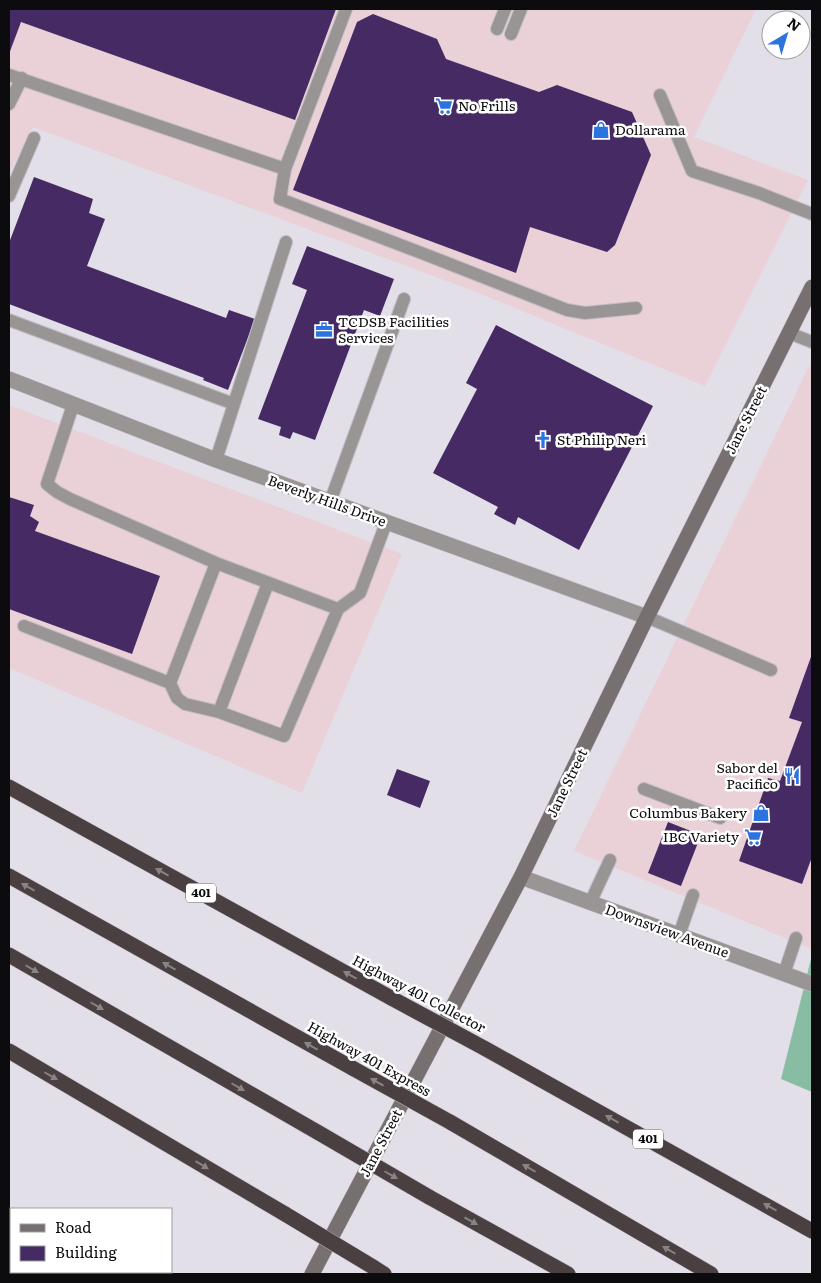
<svg xmlns="http://www.w3.org/2000/svg" width="821" height="1283" font-family="Literata,serif">
<style>
.commercial{fill:#ead0d7}
.green{fill:#89bda3}
.building{fill:#452a63}
.lines{fill:none;stroke-linecap:round;stroke-linejoin:round}
.lane-casing{stroke:#c1bdc6;stroke-width:14}
.street-casing{stroke:#c1bdc6;stroke-width:16}
.secondary-casing{stroke:#c1bdc6;stroke-width:16}
.highway-casing{stroke:#c1bdc6;stroke-width:16}
.lane{stroke:#9a9595;stroke-width:12}
.street{stroke:#9a9595;stroke-width:15}
.secondary{stroke:#777071;stroke-width:15}
.highway{stroke:#4a4042;stroke-width:15}
.highway-bridge-casing{stroke:#c1bdc6;stroke-width:16;stroke-linecap:butt}
.highway-bridge{stroke:#4a4042;stroke-width:15}
.oneway{fill:#898384}
.labels{text-anchor:middle;stroke-width:5;stroke-linejoin:round;paint-order:stroke}
.shield{fill:#fff;stroke:#555456;stroke-width:1}
.shield-label{font-size:12px;font-weight:bold;fill:#0c0b0e}
.poi-label{font-size:14px;fill:#0c0b0e;stroke:#fff;text-anchor:start}
.street-label{font-size:14px;fill:#0c0b0e;stroke:#fff}
</style>
<rect width="100%" height="100%" fill="#e3dfe9"/>
<!-- commercial -->
<path class="commercial" d="M9 9H756L694 137 808 180 705 386 476 292 33 127 9 174Z
M812 360V949L574 851Z
M9 405 402 554 302 793 9 668Z"/>
<!-- green -->
<path class="green" d="M812 955V1092L781 1079Z"/>
<!-- building -->
<path class="building" d="M9 9H336L295 120 21 22 9 54Z
M373 14 437 39 446 59 539 92 557 85 632 112 651 155 615 245 607 252 530 227 516 273 293 190 357 22Z
M34 177 93 199 89 213 105 219 87 266 226 318 229 310 255 319 228 390 203 380 204 378 9 304V243Z
M307 246 394 279 380 316 364 310 315 440 293 432 290 439 279 435 281 427 258 419 307 290 292 284Z
M496 325 653 406 579 550 518 517 515 525 494 514 498 507 433 473 477 389 466 383Z
M9 497 34 505 30 516 39 522 35 531 160 576 132 654 9 609Z
M812 654V857L802 884 739 861 768 778 780 781 802 722 789 718Z
M397 769 430 781 420 808 387 795Z
M668 822 701 835 681 886 648 873Z"/>
<g class="lines">
<!-- lane casing -->
<g class="lane-casing">
<path id="lane" d="M497 29 505 9
M511 34 521 9
M9 75 285 169 280 199 419 252 567 310 585 313 636 308
M660 95 692 171 759 193 812 214
M9 104 22 78
M285 169 346 9
M9 196 34 138
M9 320 234 404
M789 333 812 342
M216 460 286 242
M330 502 404 299
M338 609 360 593 386 523
M647 617 771 670
M24 626 170 683 216 563 70 499 57 492 47 484 73 405
M170 683 177 698 185 704 219 712 284 736 338 609 216 563
M219 712 268 583
M644 789 720 818
M590 903 610 860
M679 935 693 895
M784 974 796 938"/>
</g>
<!-- street casing -->
<g class="street-casing">
<path id="street" d="M9 379 216 460 647 617
M521 877 812 984"/>
</g>
<!-- secondary casing -->
<g class="secondary-casing">
<path id="secondary" d="M312 1274 521 877 647 617 812 287"/>
</g>
<!-- highway casing -->
<g class="highway-casing">
<path id="highway" d="M9 787 393 999
M9 876 354 1069
M9 955 319 1133
M484 1048 812 1231
M9 1051 285 1214
M450 1122 711 1274
M429 1197 568 1274
M373 1267 384 1274"/>
</g>
<!-- lane -->
<use href="#lane" class="lane"/>
<!-- street -->
<use href="#street" class="street"/>
<!-- secondary -->
<use href="#secondary" class="secondary"/>
<!-- highway -->
<use href="#highway" class="highway"/>
<!-- highway-bridge casing -->
<g class="highway-bridge-casing">
<path id="highway-bridge" d="M393 999 484 1048
M354 1069 450 1122
M319 1133 429 1197
M285 1214 373 1267"/>
</g>
<!-- highway-bridge -->
<use href="#highway-bridge" class="highway-bridge"/>
</g>
<!-- one-way arrows -->
<defs><path id="oneway-solid" d="M-6-.8H1V-3.2L6.5 0L1 3.2V.8H-6Z" transform="scale(1.25)"/></defs>
<g class="oneway">
<use href="#oneway-solid" transform="translate(162 872) rotate(-151)"/>
<use href="#oneway-solid" transform="translate(28 887) rotate(-151)"/>
<use href="#oneway-solid" transform="translate(169 966) rotate(-151)"/>
<use href="#oneway-solid" transform="translate(32 969) rotate(30)"/>
<use href="#oneway-solid" transform="translate(350 975) rotate(-151)"/>
<use href="#oneway-solid" transform="translate(97 1006) rotate(30)"/>
<use href="#oneway-solid" transform="translate(311 1046) rotate(-151)"/>
<use href="#oneway-solid" transform="translate(51 1076) rotate(30)"/>
<use href="#oneway-solid" transform="translate(377 1082) rotate(-151)"/>
<use href="#oneway-solid" transform="translate(238 1087) rotate(30)"/>
<use href="#oneway-solid" transform="translate(612 1119) rotate(-151)"/>
<use href="#oneway-solid" transform="translate(202 1165) rotate(31)"/>
<use href="#oneway-solid" transform="translate(529 1168) rotate(-150)"/>
<use href="#oneway-solid" transform="translate(391 1175) rotate(30)"/>
<use href="#oneway-solid" transform="translate(770 1207) rotate(-151)"/>
<use href="#oneway-solid" transform="translate(471 1221) rotate(29)"/>
<use href="#oneway-solid" transform="translate(669 1250) rotate(-150)"/>
</g>
<!-- icons -->
<defs>
<g id="supermarket-bare" transform="scale(1.35)"><path d="M-6-5.5h2.5l.6 2H6L4.5 2H-2.5L-4.4-4H-6ZM-1.5 3.2a1.3 1.3 0 1 0 .1 0ZM3 3.2a1.3 1.3 0 1 0 .1 0Z" fill="#2b73df" stroke="#fff" stroke-width="2.5" paint-order="stroke"/></g>
<g id="shop-bare" transform="scale(1.35)"><path d="M-5-2.5h2.3a2.7 3.5 0 0 1 5.4 0H5L5.5 6h-11ZM-1.5-2.5h3a1.5 2.3 0 0 0-3 0Z" fill="#2b73df" stroke="#fff" stroke-width="2.5" paint-order="stroke"/></g>
<g id="office-bare" transform="scale(1.35)"><path d="M-6-3h4V-5.5h4V-3h4V5H-6ZM-1-4.5V-3h2v-1.5ZM-6 0V1H6V0Z" fill="#2b73df" stroke="#fff" stroke-width="2.5" paint-order="stroke"/></g>
<g id="church-bare" transform="scale(1.35)"><path d="M-1.2-6h2.4v3.5h3.3v2.4h-3.3V6h-2.4V-.1h-3.3v-2.4h3.3Z" fill="#2b73df" stroke="#fff" stroke-width="2.5" paint-order="stroke"/></g>
<g id="restaurant-bare" transform="scale(1.35)"><path d="M-5-6h1v4h1v-4h1v4h1v-4h1v5L-1.5 .5V6h-2V.5L-5-1ZM5-6V6H3V1.5H1.5Q1.5-4 5-6Z" fill="#2b73df" stroke="#fff" stroke-width="2.5" paint-order="stroke"/></g>
</defs>
<g fill-rule="evenodd">
<use href="#supermarket-bare" x="444" y="106"/>
<use href="#shop-bare" x="601" y="130"/>
<use href="#office-bare" x="324" y="330"/>
<use href="#church-bare" x="543" y="440"/>
<use href="#restaurant-bare" x="792" y="776"/>
<use href="#shop-bare" x="761" y="813"/>
<use href="#supermarket-bare" x="753" y="837"/>
</g>
<g class="labels">
<!-- shield labels -->
<g class="shield">
<rect x="186" y="883.5" width="30" height="19" rx="4"/>
<rect x="633" y="1129.5" width="30" height="19" rx="4"/>
</g>
<g class="shield-label">
<text x="201" y="897">401</text>
<text x="648" y="1143">401</text>
</g>
<!-- poi labels -->
<g class="poi-label">
<text x="458" y="111">No Frills</text>
<text x="615" y="135">Dollarama</text>
<text x="338" y="327">TCDSB Facilities<tspan x="338" dy="16">Services</tspan></text>
<text x="557" y="445">St Philip Neri</text>
<text x="778" y="773" text-anchor="end">Sabor del<tspan x="778" dy="16">Pacifico</tspan></text>
<text x="747" y="818" text-anchor="end">Columbus Bakery</text>
<text x="739" y="842" text-anchor="end">IBC Variety</text>
</g>
<!-- street labels -->
<g class="street-label">
<text transform="translate(746 420) rotate(-63)" y="5">Jane Street</text>
<text transform="translate(327 501) rotate(20)" y="5">Beverly Hills Drive</text>
<text transform="translate(567 783) rotate(-64)" y="5">Jane Street</text>
<text transform="translate(667 931) rotate(20)" y="5">Downsview Avenue</text>
<text transform="translate(419 994) rotate(28)" y="5">Highway 401 Collector</text>
<text transform="translate(369 1059) rotate(29)" y="5">Highway 401 Express</text>
<text transform="translate(381 1143) rotate(-62)" y="5">Jane Street</text>
</g>
</g>
<!-- border -->
<rect width="821" height="1283" fill="none" stroke="#0c0b0e" stroke-width="20"/>
<!-- legend -->
<rect x="10" y="1208" width="162" height="65" fill="#ffffff" stroke="#9e9d9f"/>
<rect x="20" y="1224" width="25" height="8" fill="#777071" stroke="#9e9d9f"/>
<text x="55" y="1233" font-size="15" fill="#0c0b0e">Road</text>
<rect x="20" y="1246" width="25" height="15" fill="#452a63" stroke="#9e9d9f"/>
<text x="55" y="1258" font-size="15" fill="#0c0b0e">Building</text>
<!-- north arrow -->
<g transform="translate(786 35) rotate(38)"><circle r="24" fill="#ffffff" stroke="#9e9d9f"/>
<path d="M0-4L9 19L0 12L-9 19Z" fill="#2b73df"/>
<text y="-8" font-size="14" font-weight="bold" text-anchor="middle" fill="#0c0b0e">N</text>
</g>
</svg>
